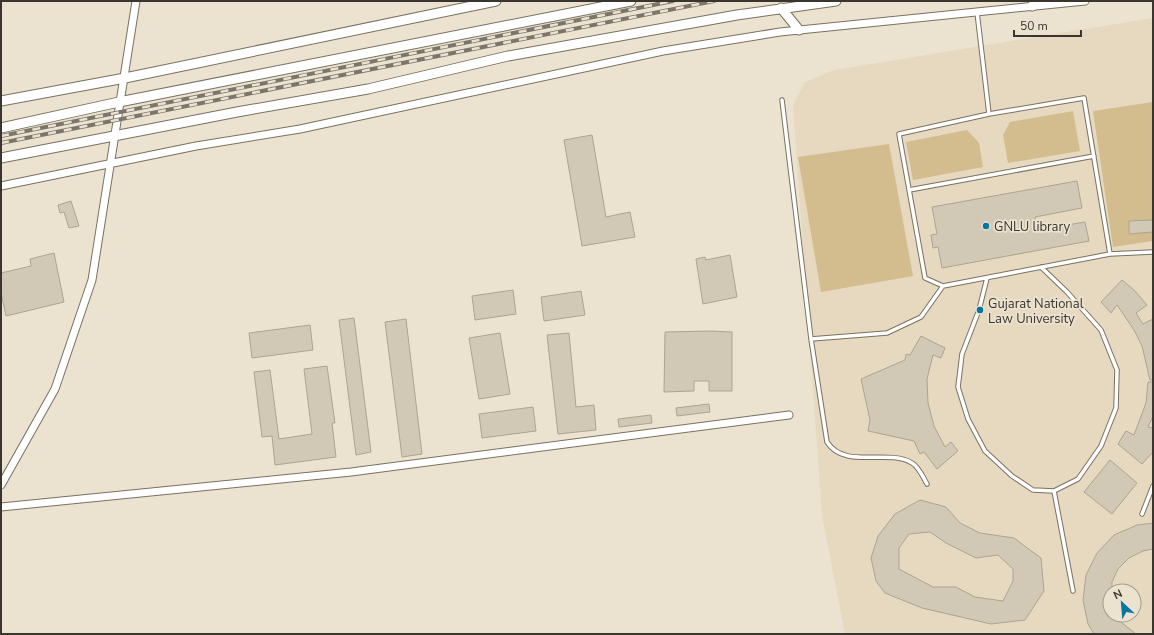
<svg xmlns="http://www.w3.org/2000/svg" width="1154" height="635" font-family="'Nunito Sans',sans-serif">
<style>
.built{fill:#e6d9bf;fill-rule:evenodd}
.green{fill:#d3bc8d}
.building{fill:#d1c8b6;stroke:#aca492;fill-rule:evenodd}
.lines{fill:none;stroke-linecap:round;stroke-linejoin:round}
.service-casing{stroke:#797160;stroke-width:5.5}
.minor-casing{stroke:#797160;stroke-width:9}
.tertiary-casing{stroke:#797160;stroke-width:11}
.service{stroke:#fff;stroke-width:3.5}
.minor{stroke:#fff;stroke-width:7}
.tertiary{stroke:#fff;stroke-width:9}
.rail-casing{stroke:#7b756a;stroke-width:4}
.rail{stroke:#ece2d0;stroke-width:2.5;stroke-dasharray:8;stroke-linecap:butt}
.poi-dot{fill:#0975a0;stroke:#ece2d0;stroke-width:1.5}
.labels{text-anchor:middle;stroke-width:3.5;stroke-linejoin:round;paint-order:stroke}
.poi-label{font-size:13px;fill:#3a362f;stroke:#ece2d0;text-anchor:start}
</style>
<rect width="100%" height="100%" fill="#ece2d0"/>
<!-- built -->
<path class="built" d="M1153 18V634H845L822 516 793 105 805 82 834 70ZM1110 591H1134V615H1110Z"/>
<!-- green -->
<path class="green" d="M1153 102V241L1113 247 1093 111Z
M1073 111 1080 151 1008 163 1003 135 1010 122Z
M967 130 979 143 983 167 913 180 906 142Z
M889 144 913 276 821 292 798 157Z"/>
<!-- building -->
<path class="building" d="M592 135 606 217 630 212 635 237 582 246 564 140Z
M1077 181 1082 208 1035 217 1037 230 1085 222 1089 241 942 268 938 247 933 248 931 235 937 234 932 207Z
M71 201 79 226 69 228 64 212 60 213 58 205Z
M1153 220V232L1129 234V221Z
M54 253 64 302 6 316 1 293V273L31 266 30 259Z
M730 255 737 297 703 304 696 259 705 257 706 260Z
M1122 280 1134 290 1147 305 1136 313 1143 324 1153 319V380H1150L1142 346 1134 330 1117 305 1111 313 1101 302Z
M513 290 516 314 475 320 472 296Z
M581 291 585 315 544 321 541 297Z
M354 318 371 452 356 455 339 320Z
M406 319 422 454 402 457 385 322Z
M310 325 313 350 252 358 249 333Z
M710 331 732 332V391H709V381H694V391L664 392 665 332Z
M500 333 510 394 479 399 469 338Z
M569 333 576 407 594 405 596 430 558 434 547 335Z
M921 336 945 348 941 358 933 355 927 379 928 403 934 426 945 447 951 442 958 451 937 469 924 452 920 454 914 441 868 431 870 420 861 379 905 360 906 354 910 355Z
M327 366 335 423H332L336 457 275 465 272 436 262 437 254 372 270 370 279 439 312 434 304 369Z
M1148 382H1153V416L1148 427 1153 428V452L1142 464 1118 444 1126 431 1134 435 1146 403Z
M709 404 710 412 677 416 676 408Z
M533 407 536 431 482 438 479 414Z
M651 415 652 423 619 427 618 419Z
M1110 460 1137 483 1112 514 1084 492Z
M920 500 946 507 960 523 980 533 1014 538 1041 558 1044 591 1025 620 991 624 922 608 885 593 876 581 871 558 878 536 895 514ZM930 532 946 543 976 558 998 555 1013 569V581L1003 601 975 597 956 587H933L899 569V548L909 534Z
M1153 523V549L1143 551 1129 558 1118 569 1112 582V591H1110V615H1117L1122 623 1136 634H1094L1088 624 1083 600 1086 575 1097 553 1114 535 1137 525Z"/>
<g class="lines">
<!-- service casing -->
<g class="service-casing">
<path id="service" d="M977 12 989 114 1084 98 1110 254 943 286 925 278 899 134 989 114
M782 100 811 339 827 442C845 470 887 448 912 463 919 467 923 477 927 484
M909 190 1094 156
M1110 254 1153 252
M987 278 979 310 962 354 958 387 968 419 985 451 1012 476 1033 490 1054 491 1078 479 1101 446 1116 408 1117 370 1101 330 1067 292 1041 267
M811 339 887 333 921 317 943 286
M1054 491 1073 591
M1142 514 1153 486"/>
</g>
<!-- minor casing -->
<g class="minor-casing">
<path id="minor" d="M1 186 196 146 300 129 663 51 780 32 1085 1
M1 485 55 389 92 280 136 1
M1 507 351 472 789 415"/>
</g>
<!-- tertiary casing -->
<g class="tertiary-casing">
<path id="tertiary" d="M1032 6 1039 1
M781 8 799 30
M1 101 125 78 496 1
M1 128 119 102 631 1
M1 158 237 112 368 89 508 56 737 15 836 1"/>
</g>
<!-- service -->
<use href="#service" class="service"/>
<!-- minor -->
<use href="#minor" class="minor"/>
<!-- tertiary -->
<use href="#tertiary" class="tertiary"/>
<!-- rail casing -->
<g class="rail-casing">
<path id="rail" d="M1 136 673 1
M1 143 714 1"/>
</g>
<!-- rail -->
<use href="#rail" class="rail"/>
</g>
<!-- markers -->
<g class="poi-dot">
<circle cx="986" cy="226" r="4"/>
<circle cx="980" cy="310" r="4"/>
</g>
<g class="labels">
<!-- poi labels -->
<g class="poi-label">
<text x="994" y="231">GNLU library</text>
<text x="988" y="308">Gujarat National<tspan x="988" dy="15">Law University</tspan></text>
</g>
</g>
<!-- border -->
<rect width="1154" height="635" fill="none" stroke="#3a362f" stroke-width="4"/>
<!-- north arrow -->
<g transform="translate(1122 603) rotate(334)"><circle r="19" fill="#ece2d0" stroke="#a59d90"/>
<path d="M0-3L7 15L0 10L-7 15Z" fill="#0975a0"/>
<text y="-6" font-size="11" font-weight="bold" text-anchor="middle" fill="#3a362f">N</text>
</g>
<!-- scale -->
<path d="M1014 30v6h67v-6" fill="none" stroke="#3a362f" stroke-width="2"/>
<text x="1020" y="30" font-size="12" fill="#3a362f" stroke="#ece2d0" stroke-width="3" paint-order="stroke">50 m</text>
</svg>
